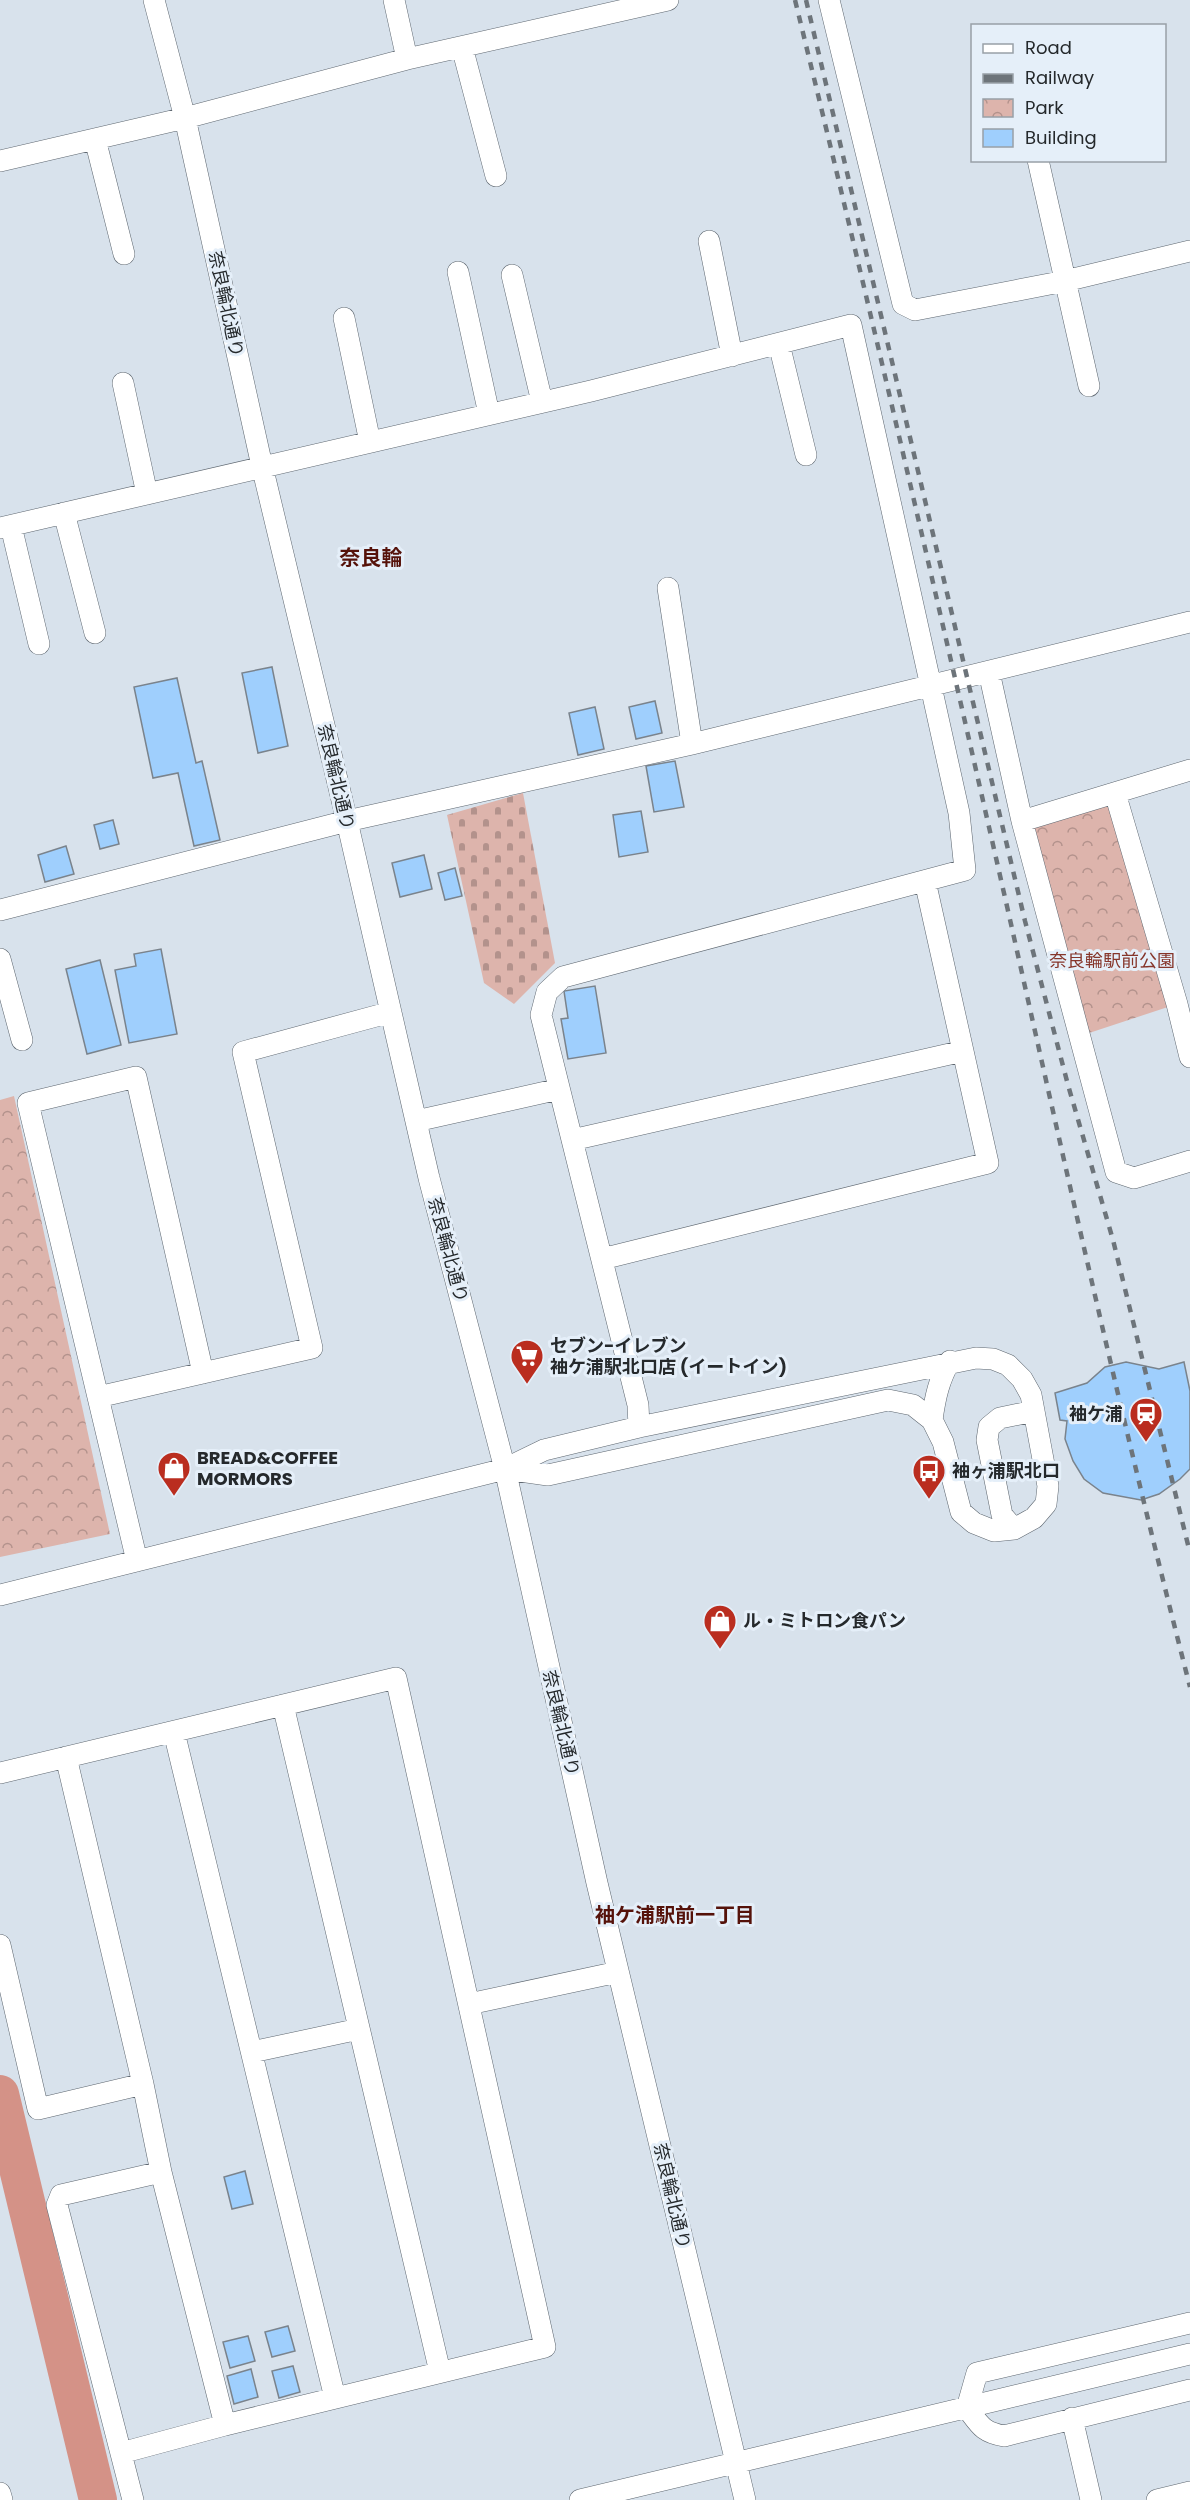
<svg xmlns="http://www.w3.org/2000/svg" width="1190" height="2500" font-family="Poppins,'Noto Sans JP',sans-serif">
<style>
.cemetery{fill:url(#cemetery-stones)}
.park{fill:url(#park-crowns)}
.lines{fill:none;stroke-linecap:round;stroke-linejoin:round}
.river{stroke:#d49287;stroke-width:38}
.building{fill:#9fcffd;stroke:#7a838c;stroke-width:1.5}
.minor-casing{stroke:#5e6770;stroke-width:22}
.minor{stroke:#fff;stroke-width:21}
.rail{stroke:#6d747a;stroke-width:4.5;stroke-dasharray:8 8;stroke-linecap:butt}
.labels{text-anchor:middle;stroke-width:6;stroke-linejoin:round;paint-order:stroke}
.street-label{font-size:18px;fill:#25292c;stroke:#e5eff9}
.park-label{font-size:18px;fill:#86362b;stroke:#e5eff9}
.poi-label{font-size:18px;font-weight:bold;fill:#25292c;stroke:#e5eff9;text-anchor:start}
.neighbourhood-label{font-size:20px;font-weight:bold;fill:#55120a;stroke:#e5eff9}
.quarter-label{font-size:21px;font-weight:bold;fill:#55120a;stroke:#e5eff9}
</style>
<defs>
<pattern id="cemetery-stones" width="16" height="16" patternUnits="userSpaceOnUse" patternTransform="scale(1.5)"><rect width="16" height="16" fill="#ddb4ac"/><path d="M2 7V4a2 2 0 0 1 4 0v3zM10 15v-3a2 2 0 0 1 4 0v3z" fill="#b3928c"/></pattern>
<pattern id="park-crowns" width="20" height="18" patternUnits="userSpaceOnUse" patternTransform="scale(1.5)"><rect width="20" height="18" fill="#ddb4ac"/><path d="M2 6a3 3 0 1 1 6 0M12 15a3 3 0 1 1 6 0" fill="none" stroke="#b3928c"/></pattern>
</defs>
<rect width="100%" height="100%" fill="#d8e2ec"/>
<!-- cemetery -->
<path class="cemetery" d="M523 793 555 963 514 1004 484 983 447 815Z"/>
<!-- park -->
<path class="park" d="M1115 793 1177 1004 1080 1036 1022 821Z
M14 1096 110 1534 0 1557V1100Z"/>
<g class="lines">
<!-- river -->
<path class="river" d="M0 2094 98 2500"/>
</g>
<!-- building -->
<path class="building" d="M272 667 288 746 258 753 242 673Z
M177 678 196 763 202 761 220 840 194 846 178 773 153 778 134 687Z
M655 701 662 733 636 739 629 707Z
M595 707 604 749 578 755 569 713Z
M675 761 684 807 654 812 646 766Z
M641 811 648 852 619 857 613 815Z
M113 820 119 844 100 849 94 825Z
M66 846 74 874 45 882 38 855Z
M424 855 432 889 400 897 392 863Z
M455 868 462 896 445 900 438 873Z
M161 949 177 1034 129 1043 115 970 136 966 134 954Z
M100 960 121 1045 87 1054 66 969Z
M595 986 606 1053 568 1059 561 1019 568 1018 564 991Z
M1126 1362 1159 1369 1184 1362 1190 1391V1469L1180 1479 1159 1494 1141 1500 1103 1493 1084 1479 1073 1461 1065 1439 1067 1421 1060 1420 1055 1393 1087 1383 1105 1367Z
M245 2171 253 2204 232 2209 224 2177Z
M288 2326 295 2351 272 2357 265 2332Z
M248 2336 255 2361 230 2368 223 2342Z
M293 2366 300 2392 279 2398 272 2371Z
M251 2369 258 2397 234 2404 227 2376Z"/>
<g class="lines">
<!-- minor casing -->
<g class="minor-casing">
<path id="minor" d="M154 0 185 118 262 466 347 821 429 1178 505 1469 597 1883 745 2500
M394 0 407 59
M829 0 903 304 915 310 1065 281 1190 251
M462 47 496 176
M95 139 124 254
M1038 160 1089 386
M0 161 185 118 407 59 668 0
M709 241 732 356
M458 272 489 414
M512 275 542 402
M344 318 370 442
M779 344 806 455
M123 383 147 494
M64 513 95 633
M11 526 39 644
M0 528 591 391 851 325 959 813 965 870 563 977 547 992 541 1015 638 1405 639 1427
M668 588 692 744
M989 672 1022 821 1116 1172 1134 1178 1190 1161
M1115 793 1177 1004 1190 1057
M1022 821 1190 770
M0 910 347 821 692 744 1190 622
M0 959 22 1040
M416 1121 559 1089
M572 1140 963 1051
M602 1259 988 1163 925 881
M98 1397 312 1348 243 1052 391 1012
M932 1420C935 1398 939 1379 950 1361
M1014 1529 1002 1515 987 1440 989 1427 1000 1418 1034 1411
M137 1561 28 1103 136 1077 203 1373
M0 1595 505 1469 544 1450 639 1427 976 1358 993 1359 1008 1365 1022 1379 1031 1395 1048 1486 1046 1504 1034 1518 1014 1529 994 1531 974 1523 961 1512 943 1442 932 1420 913 1405 888 1400 548 1475 505 1469
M283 1705 440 2372
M174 1732 335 2398
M66 1757 143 2084 161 2172 225 2425
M0 1773 396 1678 545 2347 225 2425 121 2453
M0 1945 38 2109 143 2084
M469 2004 618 1972
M252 2052 359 2029
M1190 2323 977 2373 967 2408C980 2425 982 2432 1004 2436L1190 2390
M1072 2418 1091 2500
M0 2493 2 2500
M133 2500 57 2205 61 2195 161 2172
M580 2500 1190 2354
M1157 2500 1190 2492"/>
</g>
<!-- minor -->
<use href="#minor" class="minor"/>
<!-- rail -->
<path class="rail" d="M795 0C870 307 941 615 1011 924 1068 1179 1125 1434 1190 1687
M806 0 1025 921 1068 1085 1113 1240 1190 1553"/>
</g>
<!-- icons -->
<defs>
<g id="supermarket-pin" transform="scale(1.725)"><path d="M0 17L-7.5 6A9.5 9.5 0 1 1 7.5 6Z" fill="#ba2d1f" stroke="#e5eff9"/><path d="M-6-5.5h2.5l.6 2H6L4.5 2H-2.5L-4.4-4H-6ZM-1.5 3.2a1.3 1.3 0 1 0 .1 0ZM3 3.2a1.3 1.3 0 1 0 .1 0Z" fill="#fff"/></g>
<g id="station-pin" transform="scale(1.725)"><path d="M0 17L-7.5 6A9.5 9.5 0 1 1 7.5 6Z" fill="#ba2d1f" stroke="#e5eff9"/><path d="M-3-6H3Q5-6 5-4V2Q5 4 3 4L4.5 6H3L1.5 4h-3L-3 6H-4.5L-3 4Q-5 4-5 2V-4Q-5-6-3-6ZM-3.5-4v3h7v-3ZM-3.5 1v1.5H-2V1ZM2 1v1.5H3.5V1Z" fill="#fff"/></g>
<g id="shop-pin" transform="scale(1.725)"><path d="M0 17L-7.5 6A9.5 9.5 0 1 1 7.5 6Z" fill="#ba2d1f" stroke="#e5eff9"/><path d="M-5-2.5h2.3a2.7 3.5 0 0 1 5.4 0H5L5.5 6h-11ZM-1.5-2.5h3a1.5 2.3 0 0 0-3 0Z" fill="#fff"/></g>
<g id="bus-pin" transform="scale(1.725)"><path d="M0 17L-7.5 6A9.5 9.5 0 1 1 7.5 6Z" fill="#ba2d1f" stroke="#e5eff9"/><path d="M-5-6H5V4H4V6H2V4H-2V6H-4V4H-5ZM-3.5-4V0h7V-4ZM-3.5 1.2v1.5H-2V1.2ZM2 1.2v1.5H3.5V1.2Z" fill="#fff"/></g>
</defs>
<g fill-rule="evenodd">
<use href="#supermarket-pin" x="527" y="1356"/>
<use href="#station-pin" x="1146" y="1414"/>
<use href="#shop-pin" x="174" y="1468"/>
<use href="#bus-pin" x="929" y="1471"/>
<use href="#shop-pin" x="720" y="1621"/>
</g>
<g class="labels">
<!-- street labels -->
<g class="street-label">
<text transform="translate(226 304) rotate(78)" y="6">奈良輪北通り</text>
<text transform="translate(336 777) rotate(77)" y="6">奈良輪北通り</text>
<text transform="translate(448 1250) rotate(75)" y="6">奈良輪北通り</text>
<text transform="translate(561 1723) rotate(77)" y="6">奈良輪北通り</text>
<text transform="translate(672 2196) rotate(77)" y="6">奈良輪北通り</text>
</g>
<!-- park labels -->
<g class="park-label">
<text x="1112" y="967">奈良輪駅前公園</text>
</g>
<!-- poi labels -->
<g class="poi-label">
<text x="550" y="1352">セブン-イレブン<tspan x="550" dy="21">袖ケ浦駅北口店 (イートイン)</tspan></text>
<text x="1123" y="1420" text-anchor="end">袖ケ浦</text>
<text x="197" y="1464">BREAD&amp;COFFEE<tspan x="197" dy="21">MORMORS</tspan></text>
<text x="952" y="1477">袖ヶ浦駅北口</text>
<text x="743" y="1627">ル・ミトロン食パン</text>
</g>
<!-- neighbourhood labels -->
<g class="neighbourhood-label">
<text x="675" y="1922">袖ケ浦駅前一丁目</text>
</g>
<!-- quarter labels -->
<g class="quarter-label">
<text x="371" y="565">奈良輪</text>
</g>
</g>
<!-- legend -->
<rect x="971" y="24" width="195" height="138" fill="#e5eff9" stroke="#98a0a7" stroke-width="1.5"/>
<rect x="983" y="44" width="30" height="9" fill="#ffffff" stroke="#98a0a7" stroke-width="1.5"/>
<text x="1025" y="54" font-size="18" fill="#25292c">Road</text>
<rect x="983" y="74" width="30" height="9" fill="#6d747a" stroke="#98a0a7" stroke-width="1.5"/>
<text x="1025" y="84" font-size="18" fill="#25292c">Railway</text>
<rect x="983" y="99" width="30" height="18" fill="url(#park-crowns)" stroke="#98a0a7" stroke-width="1.5"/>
<text x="1025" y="114" font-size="18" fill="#25292c">Park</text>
<rect x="983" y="129" width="30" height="18" fill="#9fcffd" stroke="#98a0a7" stroke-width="1.5"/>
<text x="1025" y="144" font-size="18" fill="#25292c">Building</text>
</svg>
